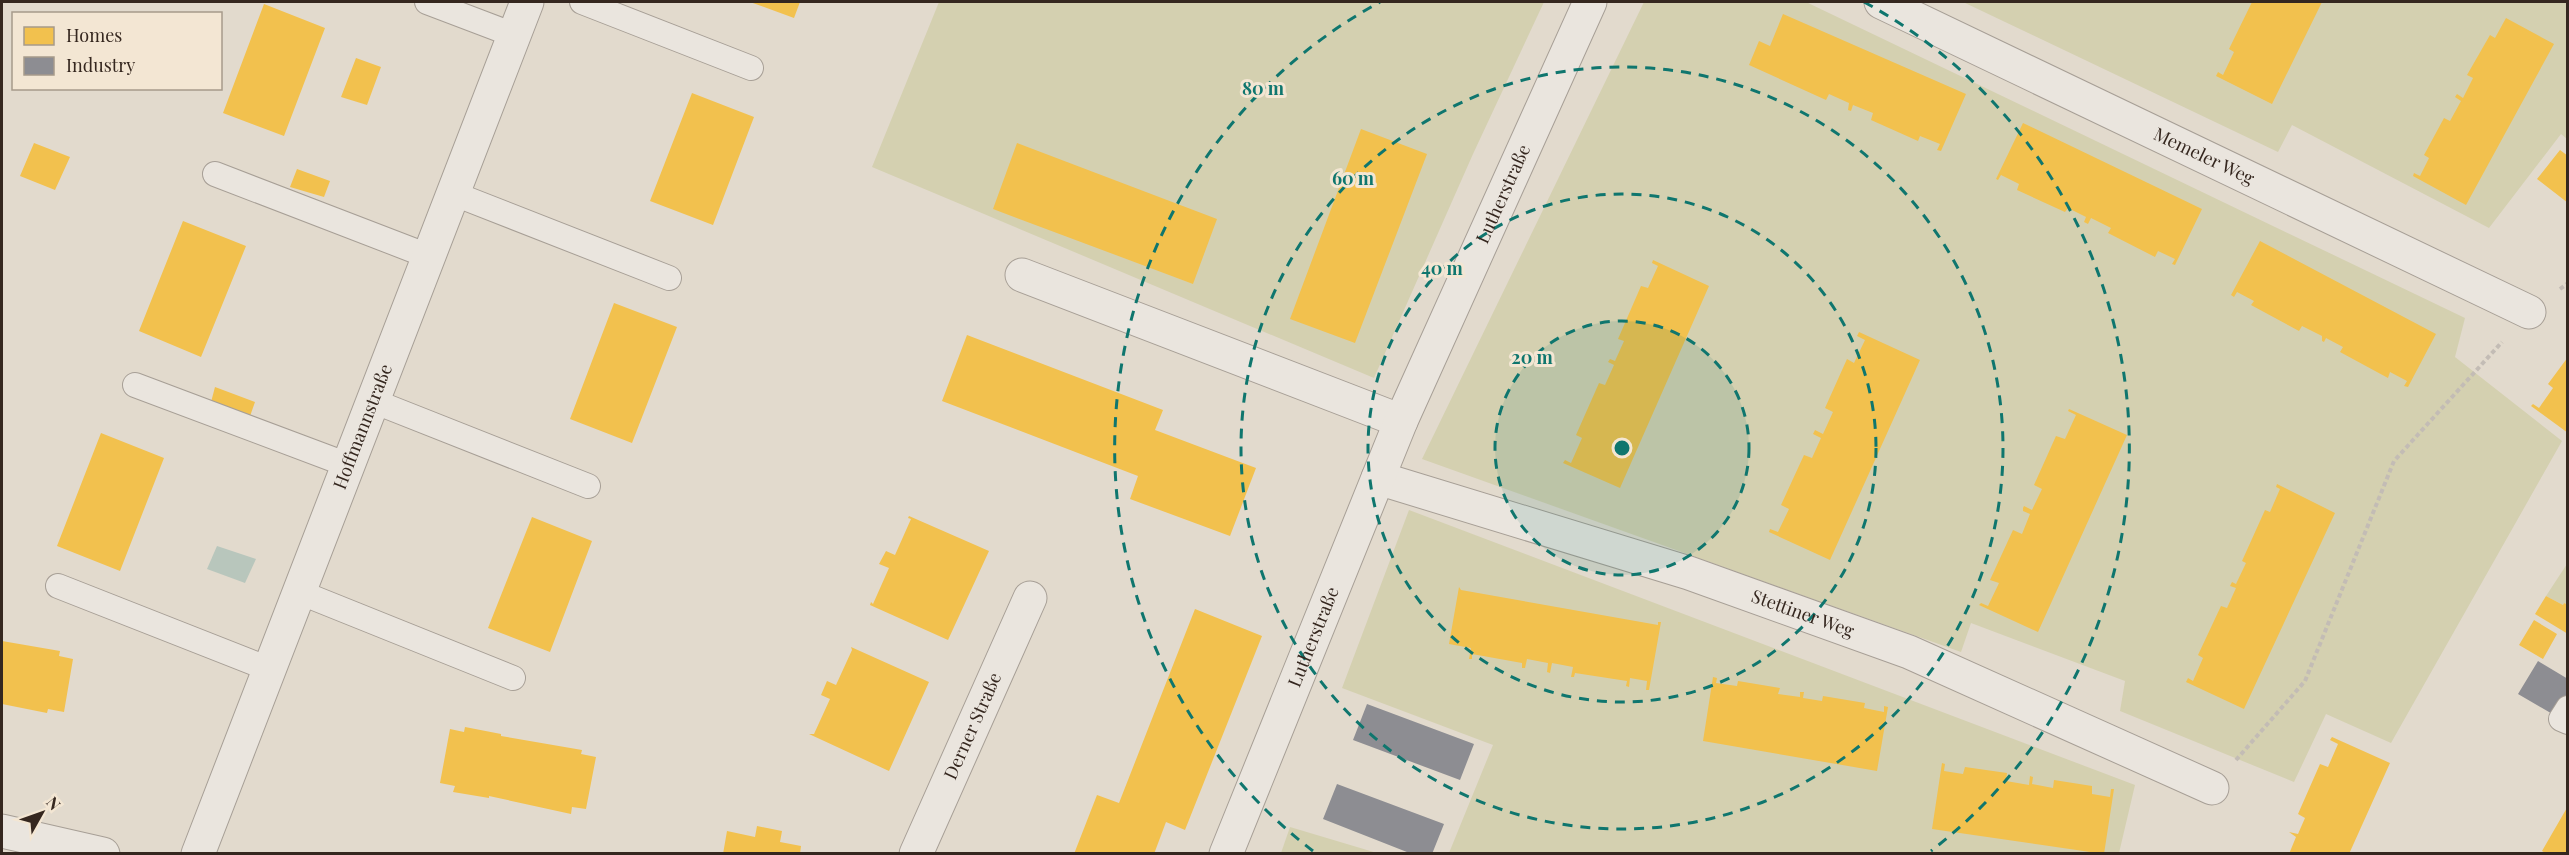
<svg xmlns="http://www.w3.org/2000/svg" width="2569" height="855" font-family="'Playfair Display',serif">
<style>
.green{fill:#d4d0b0}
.water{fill:#b8c6bc}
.homes{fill:#f2c14e}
.industry{fill:#8d8d92}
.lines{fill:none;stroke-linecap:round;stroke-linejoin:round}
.service-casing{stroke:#a79f96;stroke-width:26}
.minor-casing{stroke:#a79f96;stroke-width:35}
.tertiary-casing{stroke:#a79f96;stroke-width:35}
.path{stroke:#c3bcb5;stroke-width:4;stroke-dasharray:4.5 3;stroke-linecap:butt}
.service{stroke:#eae5de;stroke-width:24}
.minor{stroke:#eae5de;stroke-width:33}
.tertiary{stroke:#eae5de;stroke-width:33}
.ring{fill:none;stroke:#0f766e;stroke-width:3;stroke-dasharray:10 8}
.labels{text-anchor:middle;stroke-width:6;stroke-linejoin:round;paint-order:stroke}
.street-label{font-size:18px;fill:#35271f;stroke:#f3e6d3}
.centre{fill:#0f766e;stroke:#f3e6d3;stroke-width:3}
.ring-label{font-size:18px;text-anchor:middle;font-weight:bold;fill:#0f766e;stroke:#f3e6d3;stroke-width:6;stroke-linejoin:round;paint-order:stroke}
</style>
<rect width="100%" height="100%" fill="#e2dacd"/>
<!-- green -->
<path class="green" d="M939 2H1544L1473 154 1374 378 872 167Z
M1644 2H1806L2465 318 2455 357 2562 441 2391 743 2326 714 2294 782 2120 711 2125 681 1971 623 1961 652 1422 459Z
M1963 2H2567V139L2561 134 2489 228 2292 125 2278 152Z
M1409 510 2135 785 2119 853H1449L1493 745 1342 688Z
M2567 564V605L2564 603 2563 605 2546 596Z
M1290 827 1377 853H1281Z"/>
<!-- water -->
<path class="water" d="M217 546 256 559 245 583 207 569Z"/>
<!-- homes -->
<path class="homes" d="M750 2H800L794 18Z
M2252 2H2322L2272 104 2216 76 2218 72 2223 75 2234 52 2229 49Z
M264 4 325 28 284 136 223 113Z
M1783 14 1966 94 1941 151 1937 150 1940 144 1920 136 1918 141 1871 120 1873 113 1853 105 1851 111 1848 110 1849 103 1829 94 1826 100 1749 65 1759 41 1770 46Z
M2506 18 2554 44 2466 205 2413 176 2414 173 2420 176 2429 158 2424 155 2444 118 2450 121 2461 101 2455 97 2457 94 2463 98 2473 78 2467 75 2490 35 2495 38Z
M356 58 381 67 367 105 341 97Z
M692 93 754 117 713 225 650 201Z
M2023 123 2202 209 2175 265 2172 264 2175 259 2158 251 2155 257 2108 233 2111 228 2091 218 2088 224 2084 222 2086 217 2068 208 2065 212 2017 190 2019 184 2001 175 1998 180 1996 179Z
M1361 129 1427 154 1355 343 1290 319Z
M34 143 70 157 55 190 20 176Z
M1017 143 1217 219 1193 284 993 209Z
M2560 150 2568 156V203L2537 179Z
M297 169 330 181 324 197 290 187Z
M183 221 246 246 201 357 139 331Z
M2260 241 2436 334 2408 387 2404 386 2407 381 2390 372 2388 378 2340 352 2343 347 2326 338 2324 342 2322 341V336L2302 326 2299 331 2251 305 2254 301 2237 292 2234 297 2231 295Z
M1653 260 1709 286 1620 488 1563 463 1565 460 1571 463 1582 438 1576 435 1599 383 1605 385 1614 365 1608 362 1610 359 1615 361 1624 341 1618 339 1641 286 1648 288 1658 266 1652 263Z
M614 303 677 327 632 443 570 419Z
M1859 332 1920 360 1830 560 1769 532 1770 529 1778 532 1789 509 1781 505 1804 455 1812 458 1821 438 1813 434 1815 430 1823 434 1833 412 1825 408 1847 359 1854 363 1865 340 1857 336Z
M967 335 1163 410 1155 430 1256 468 1230 536 1130 499 1138 476 942 401Z
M2568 357V433L2531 406 2533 404 2539 408 2553 388 2548 384Z
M215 387 255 402 249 419 210 406Z
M2069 409 2127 435 2038 632 1979 605 1981 603 1988 606 1999 583 1990 580 2013 530 2022 534 2030 514 2023 511V508L2024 506 2032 510 2042 489 2034 485 2056 436 2065 439 2076 415 2068 411Z
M101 433 164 458 120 571 57 546Z
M2277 484 2335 513 2244 709 2186 682 2188 678 2193 681 2203 658 2198 655 2221 606 2227 608 2236 588 2230 586 2232 582 2236 584 2246 563 2242 561 2265 510 2270 512 2280 489 2276 487Z
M909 516 989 551 948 640 870 605 871 602 873 604 889 568 879 564 886 551 895 555 911 519 908 518Z
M532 517 592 541 550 652 488 628Z
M1459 587 1461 590 1658 625V622H1661L1649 690H1646L1647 681 1630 678 1629 687 1626 686 1627 681 1575 673 1574 677H1571L1573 667 1552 663 1550 673 1547 672 1548 663 1527 659 1525 668H1522V663L1472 654V659H1469L1471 648 1449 644Z
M2546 596 2563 605 2564 603 2568 605V634L2535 614Z
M1195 609 1262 636 1185 830 1166 822 1154 854H1074L1097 795 1119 803Z
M2534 620 2557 634 2543 659 2519 645Z
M2 641 60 651 59 656 73 659 64 712 48 709 47 713 2 704Z
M851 647 929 682 889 771 809 734H814L830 699 821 695 827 681 836 685 852 650Z
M1713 677 1717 678 1716 683 1737 686 1738 681 1780 688 1778 694 1800 697V692H1804L1803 698 1822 701 1823 696 1865 703 1864 708 1884 712V706L1888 707 1877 771 1703 741Z
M465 727 501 734V736L582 750 581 754 596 757 586 809 572 807 571 814 489 796V798L453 792 455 786 440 783 450 729 464 732Z
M2332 737 2390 763 2349 854H2289L2296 837 2289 832 2298 834 2305 818 2298 814 2320 764 2328 767 2338 744 2330 740Z
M1942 763 1945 764 1944 771 1963 774 1965 767 2007 773 2006 781 2029 785 2030 776 2033 777 2032 784 2053 788 2054 780 2092 786V794L2110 797 2111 789H2114L2104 854 1932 829Z
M2568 806V854H2547L2542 851Z
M757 826 782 831 780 842 801 846 800 854H723L727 831 755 837Z"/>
<!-- industry -->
<path class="industry" d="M2538 661 2568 679V708L2561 719 2518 694Z
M1367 704 1474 744 1460 780 1353 740Z
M1337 784 1444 824 1432 854H1412L1323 819Z"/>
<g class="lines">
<!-- service casing -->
<g class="service-casing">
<path id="service" d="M427 2 514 35
M582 2 751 68
M215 174 428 256
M452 193 669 278
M135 385 348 465
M373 401 588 486
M58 586 269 669
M299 592 513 678
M2568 708 2561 719 2568 722"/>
</g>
<!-- minor casing -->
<g class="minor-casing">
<g id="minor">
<path id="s1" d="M1881 2 2529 312"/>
<path d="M1022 275 1401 421"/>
<path id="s2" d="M1378 478 1689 573 1909 652 2212 788"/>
<path id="s3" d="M198 854 527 2"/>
<path id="s4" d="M916 854 1030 598"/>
<path id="s5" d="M1226 854 1401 421 1590 2"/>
</g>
</g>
<!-- tertiary casing -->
<g class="tertiary-casing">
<path id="tertiary" d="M2 831 103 854"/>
</g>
<!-- path -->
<path class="path" d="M2560 289 2568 283
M2236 760 2305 681 2394 461 2502 342"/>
<!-- service -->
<use href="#service" class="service"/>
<!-- minor -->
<use href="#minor" class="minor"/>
<!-- tertiary -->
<use href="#tertiary" class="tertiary"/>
</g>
<!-- distance rings -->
<circle cx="1622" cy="448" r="127" fill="#0f766e" fill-opacity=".12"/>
<g class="ring">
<circle cx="1622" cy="448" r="127"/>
<circle cx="1622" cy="448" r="254"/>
<circle cx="1622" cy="448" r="381"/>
<path d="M1313 851A508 508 0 0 1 1380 2M1864 2A508 508 0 0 1 1931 851"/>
</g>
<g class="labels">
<!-- street labels -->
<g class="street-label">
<text dy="6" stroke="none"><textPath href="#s1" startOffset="358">Memeler Weg</textPath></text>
<text dy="6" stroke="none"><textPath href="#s5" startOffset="716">Lutherstraße</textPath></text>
<text dy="6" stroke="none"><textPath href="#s3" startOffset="458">Hoffmannstraße</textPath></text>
<text dy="6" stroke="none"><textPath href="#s2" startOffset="446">Stettiner Weg</textPath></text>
<text dy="6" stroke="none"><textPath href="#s5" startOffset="234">Lutherstraße</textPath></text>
<text dy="6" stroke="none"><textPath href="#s4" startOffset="140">Derner Straße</textPath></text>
</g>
</g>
<circle cx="1622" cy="448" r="9" class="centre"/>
<g class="ring-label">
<text x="1263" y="95">80 m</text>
<text x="1353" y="185">60 m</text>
<text x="1442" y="275">40 m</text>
<text x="1532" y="364">20 m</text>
</g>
<!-- border -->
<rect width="2569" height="855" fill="none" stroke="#35271f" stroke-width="6"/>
<!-- legend -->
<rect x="12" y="12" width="210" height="78" fill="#f3e6d3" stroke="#a79a8b" stroke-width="1.5"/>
<rect x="24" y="27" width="30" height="18" fill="#f2c14e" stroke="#a79a8b" stroke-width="1.5"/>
<text x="66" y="42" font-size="18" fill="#35271f">Homes</text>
<rect x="24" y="57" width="30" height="18" fill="#8d8d92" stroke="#a79a8b" stroke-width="1.5"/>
<text x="66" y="72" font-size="18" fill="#35271f">Industry</text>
<!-- north arrow -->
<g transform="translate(42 813) rotate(50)" stroke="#f3e6d3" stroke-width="4.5" paint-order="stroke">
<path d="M0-4.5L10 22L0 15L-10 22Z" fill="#35271f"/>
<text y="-9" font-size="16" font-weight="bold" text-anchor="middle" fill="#35271f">N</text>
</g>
</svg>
